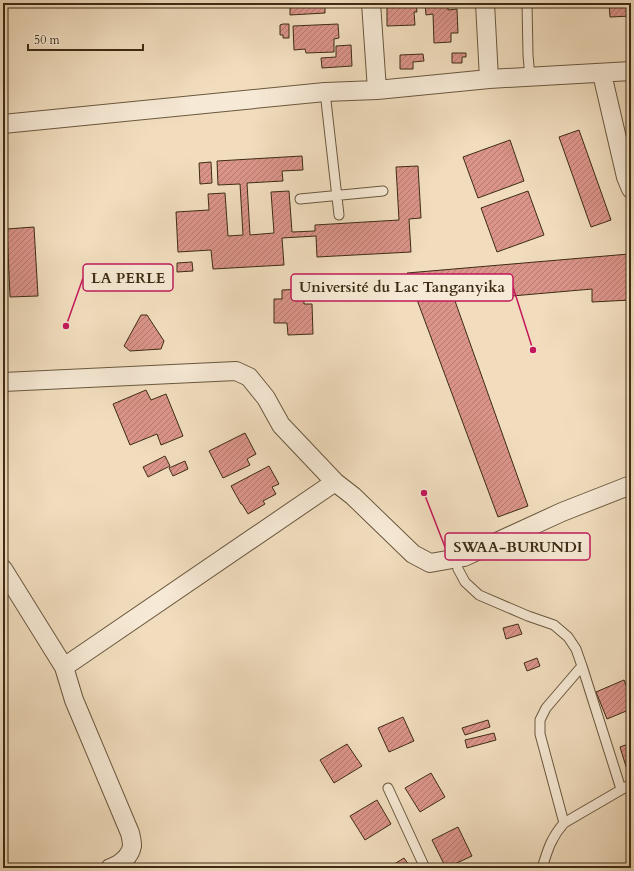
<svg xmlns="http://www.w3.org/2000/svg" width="634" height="871" font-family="Cardo,serif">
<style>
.building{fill:url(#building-hatch);stroke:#3d2c14}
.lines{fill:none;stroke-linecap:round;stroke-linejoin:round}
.lane-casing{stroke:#6a583e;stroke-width:11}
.street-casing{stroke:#6a583e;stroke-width:20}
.lane{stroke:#f6e9d5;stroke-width:9}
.street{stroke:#f6e9d5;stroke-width:18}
.leader{fill:none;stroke:#c2185b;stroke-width:1.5}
.callout-dot{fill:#c2185b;stroke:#f6e9d5;stroke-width:1.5}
.callout{fill:#f6e9d5;stroke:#c2185b;stroke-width:1.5}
.callout-label{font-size:15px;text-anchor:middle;font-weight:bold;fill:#3d2c14}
</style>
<defs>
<pattern id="building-hatch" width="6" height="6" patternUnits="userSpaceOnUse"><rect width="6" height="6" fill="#db948a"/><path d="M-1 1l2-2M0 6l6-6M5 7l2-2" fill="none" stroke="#b37970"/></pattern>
</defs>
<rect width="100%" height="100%" fill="#f1ddbe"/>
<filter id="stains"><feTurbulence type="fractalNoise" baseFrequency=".005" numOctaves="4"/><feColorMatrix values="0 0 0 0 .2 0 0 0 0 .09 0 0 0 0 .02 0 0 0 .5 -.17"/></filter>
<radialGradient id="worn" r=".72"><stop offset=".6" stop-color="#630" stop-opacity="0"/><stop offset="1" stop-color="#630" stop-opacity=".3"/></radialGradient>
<!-- building -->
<path class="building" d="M290 3H325V13L290 15Z
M392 3H416L417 12H414L415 25 387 26V4Z
M425 3H448V10L457 9 458 33H451V42L434 43 433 14 426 15Z
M609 3H631V16L610 17Z
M283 24H289V38H283V35H280V25Z
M338 24 339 38 334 39V52L306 53 305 49 294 50 293 26Z
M351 45 352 66 322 68 321 58 336 57V46Z
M452 53H466V57H462V63H452Z
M423 54 424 61 413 62V69H400V55Z
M579 130 611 220 591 227 559 137Z
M510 140 524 181 478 198 463 157Z
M302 156 303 170 282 171 283 181 247 183 250 235 274 233 271 192 289 191 292 232 315 231V225L399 220 396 167 418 166 421 218 409 219 411 252 317 257 316 236 282 238 284 265 213 269 211 250 178 252 176 212 209 210 208 194 225 193 228 236 243 235 240 184 218 185 217 161Z
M211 162 212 183 200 184 199 163Z
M528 191 544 235 497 252 481 208Z
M34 227 38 296 10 297 7 229Z
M629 254 631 300 592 302V289L455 301 528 506 498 517 407 273Z
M192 262 193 271 177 272V263Z
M304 289V304H312L313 334 288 335 287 323H274V299H282V290Z
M141 315H147L164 341 161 349 130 351 124 346Z
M146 390 151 400 166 394 183 436 161 445 157 434 130 445 113 404Z
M245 433 256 454 247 459 250 465 223 478 209 451Z
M165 456 170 466 148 477 143 467Z
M185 461 188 469 173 476 169 468Z
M269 466 279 484 272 487 276 494 263 501 265 504 248 514 242 504H241L231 486Z
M518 624 522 634 506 639 503 628Z
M537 658 540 666 527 671 524 663Z
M624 680 631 697V709L607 719 596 692Z
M403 717 414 741 389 752 378 728Z
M488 720 490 727 465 735 462 728Z
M494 733 496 740 467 748 465 740Z
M631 743V772L628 773 620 747Z
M347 744 362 766 334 783 320 760Z
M431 773 445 797 420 812 405 788Z
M377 800 391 824 365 840 350 816Z
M458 827 472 856 446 868 432 840Z
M404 858 411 868H388Z"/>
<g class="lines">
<!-- lane casing -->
<g class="lane-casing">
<path id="lane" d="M527 3 528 55 530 78
M325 92 339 215
M300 199 383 191
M456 559 458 569 465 582 479 595 528 616 554 625 568 637 576 649 582 666 621 789
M388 788 425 868
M564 823 540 734V720L546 708 582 666
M542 868C548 849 551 838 564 823L631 784"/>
</g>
<!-- street casing -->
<g class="street-casing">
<path id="street" d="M371 3 377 90
M485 3 489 79
M602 74 626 177 631 189
M3 124 325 92 377 90 489 79 631 71
M3 382 236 371 249 377 266 398 281 425 335 482 353 496 413 554 430 563 464 557 562 512 631 485
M3 569 64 667 74 700 130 833C131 837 132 842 132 846 130 857 119 866 110 868
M64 667 335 482"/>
</g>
<!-- lane -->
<use href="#lane" class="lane"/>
<!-- street -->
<use href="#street" class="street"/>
</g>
<!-- callouts -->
<path class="leader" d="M66 326L83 278M533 350L513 287M424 493L445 547"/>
<g class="callout-dot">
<circle cx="66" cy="326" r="4"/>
<circle cx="533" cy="350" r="4"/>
<circle cx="424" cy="493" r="4"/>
</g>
<g class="callout">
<rect x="83" y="264" width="90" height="27" rx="4"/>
<rect x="291" y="274" width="222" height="27" rx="4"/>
<rect x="445" y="533" width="145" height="27" rx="4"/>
</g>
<g class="callout-label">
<text x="128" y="283">LA PERLE</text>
<text x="402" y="292">Université du Lac Tanganyika</text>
<text x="518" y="552">SWAA-BURUNDI</text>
</g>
<!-- margin -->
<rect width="634" height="871" fill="none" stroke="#f1ddbe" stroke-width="16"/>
<rect x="4" y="4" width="626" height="863" fill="none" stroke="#3d2c14" stroke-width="2"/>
<rect x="8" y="8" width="618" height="855" fill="none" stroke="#3d2c14"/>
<!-- scale -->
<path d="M28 44v6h115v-6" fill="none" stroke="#3d2c14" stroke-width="2"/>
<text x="34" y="44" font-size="12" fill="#3d2c14" stroke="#f6e9d5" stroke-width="3" paint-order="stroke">50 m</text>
<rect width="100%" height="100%" filter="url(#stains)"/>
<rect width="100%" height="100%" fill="url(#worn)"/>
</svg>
